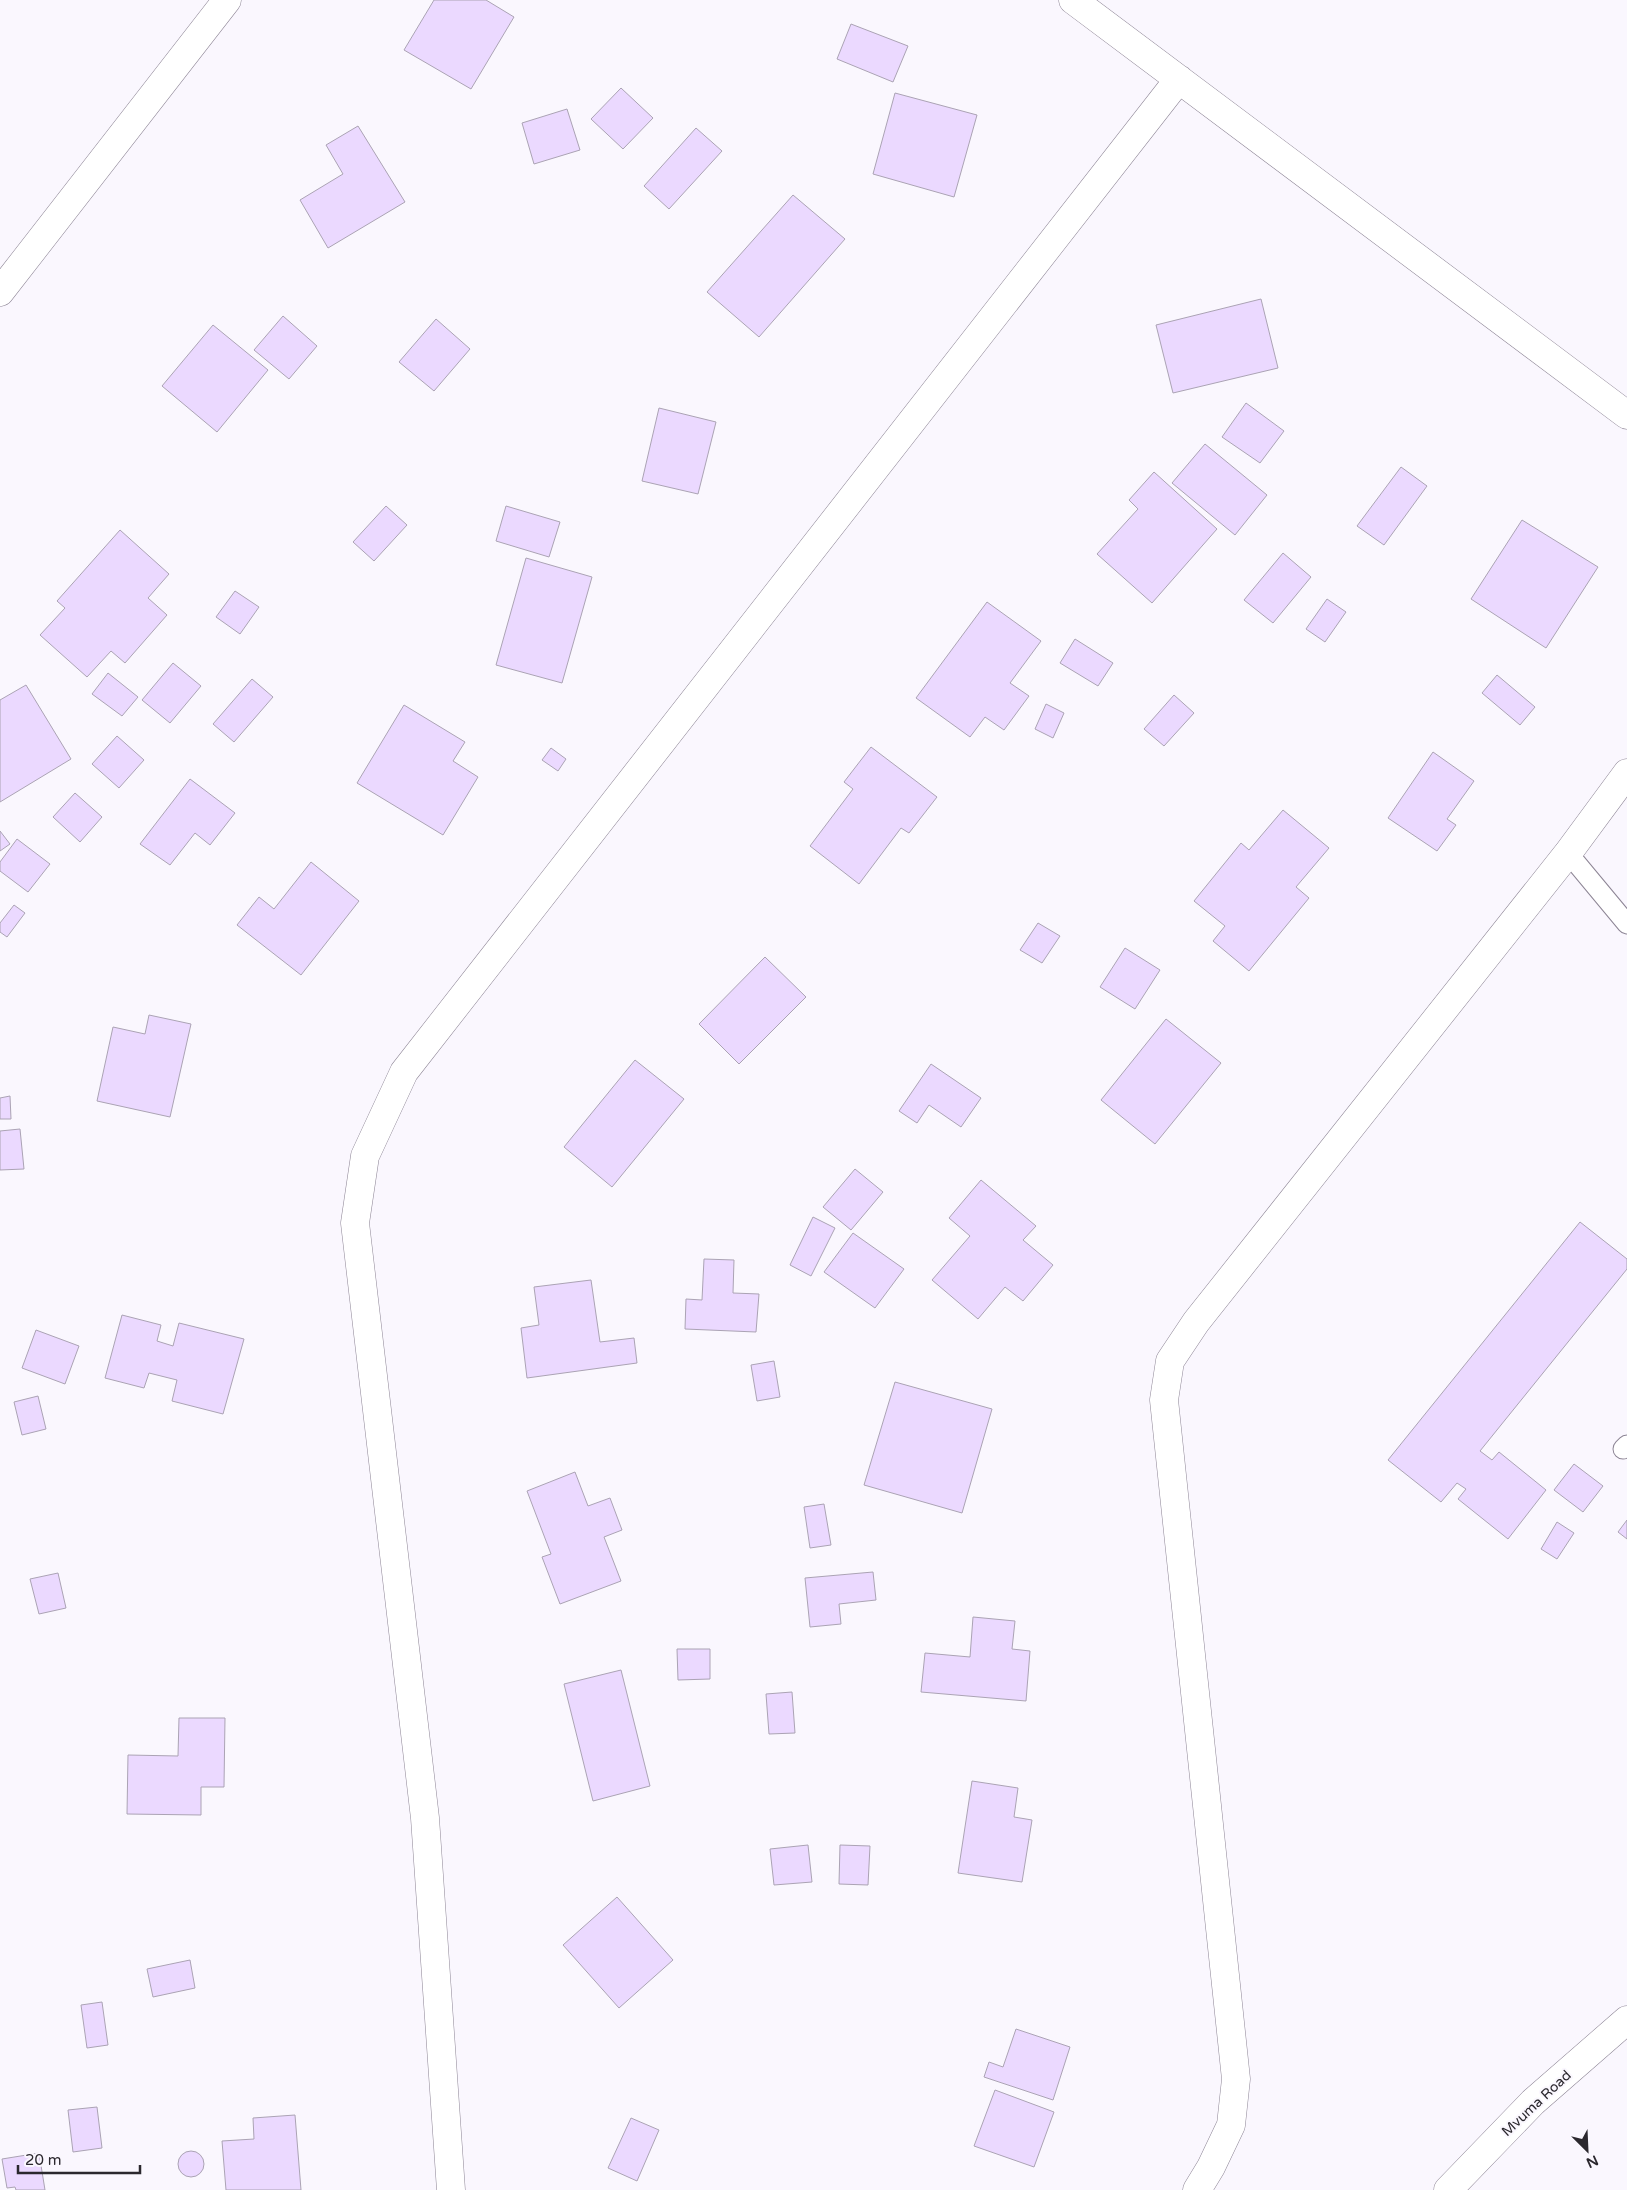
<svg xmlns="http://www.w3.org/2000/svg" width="1627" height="2190" font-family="'Varela Round',sans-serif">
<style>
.building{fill:#ebd9ff;stroke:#aba3b4}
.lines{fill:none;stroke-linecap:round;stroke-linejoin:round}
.service-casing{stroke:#8d8595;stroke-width:21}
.minor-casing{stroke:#8d8595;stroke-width:29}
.trunk-casing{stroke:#8d8595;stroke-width:29}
.service{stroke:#fff;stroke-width:19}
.minor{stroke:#fff;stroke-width:28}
.trunk{stroke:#fff;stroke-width:28}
.labels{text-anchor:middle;stroke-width:4;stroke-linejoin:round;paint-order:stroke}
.street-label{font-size:14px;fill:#2b282e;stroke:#faf7fe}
</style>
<rect width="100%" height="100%" fill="#faf7fe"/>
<!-- building -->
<path class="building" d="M434 0H486L514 17 471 89 404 50Z
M851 24 908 46 893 82 837 59Z
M621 88 653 118 623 149 591 119Z
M895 93 977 115 954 197 873 174Z
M567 109 580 150 534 164 522 123Z
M358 126 405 202 328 248 300 200 343 174 326 145Z
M696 128 722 151 669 209 644 186Z
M793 195 845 239 759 337 707 292Z
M1261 299 1278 368 1173 393 1156 325Z
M283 316 317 346 289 379 254 350Z
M436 319 470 349 434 391 399 362Z
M213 325 268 370 217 432 162 386Z
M1246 403 1284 431 1260 463 1222 437Z
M659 408 716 422 698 494 642 481Z
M1205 444 1267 495 1235 535 1172 483Z
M1401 467 1427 486 1384 545 1357 526Z
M1154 472 1217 529 1152 603 1097 554 1138 509 1129 500Z
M386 506 407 525 374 561 353 542Z
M506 506 560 522 549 557 496 541Z
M1522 520 1598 567 1546 648 1471 599Z
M120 530 169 574 148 598 167 615 125 663 111 651 87 677 40 635 65 608 57 601Z
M1283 553 1311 577 1273 623 1244 600Z
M526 558 592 577 562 683 496 665Z
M235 591 259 607 240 634 216 617Z
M1327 599 1346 612 1325 642 1306 629Z
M987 602 1041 641 1010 683 1029 696 1004 730 985 717 970 737 916 698Z
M1075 639 1113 663 1098 686 1060 663Z
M173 663 201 686 170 723 142 700Z
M108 673 138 697 122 716 92 694Z
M1497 675 1535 707 1520 725 1482 693Z
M252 679 273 697 234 742 213 724Z
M26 685 71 759 0 802V700Z
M1174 695 1194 713 1164 746 1144 729Z
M1046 704 1064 713 1053 738 1035 729Z
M404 705 465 742 453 761 478 777 443 835 357 783Z
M117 736 144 760 119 788 92 764Z
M871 747 937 797 909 833 901 828 859 884 810 846 853 789 844 782Z
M551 748 566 759 558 771 542 760Z
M1433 752 1474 781 1447 819 1456 825 1437 851 1388 818Z
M190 779 235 813 210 845 195 833 170 865 140 844Z
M75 793 102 817 80 842 53 817Z
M1283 810 1329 848 1296 887 1309 898 1249 971 1213 941 1225 926 1194 901 1241 843 1249 850Z
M0 831 10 844 0 851Z
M17 839 50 864 28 892 0 871V862Z
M311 862 359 901 301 975 237 925 259 897 274 909Z
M14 905 25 913 7 937 0 932V923Z
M1038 923 1060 936 1042 963 1020 950Z
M1125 948 1160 970 1135 1009 1100 987Z
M765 957 806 997 739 1064 699 1024Z
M149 1015 191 1024 170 1117 97 1101 113 1027 145 1034Z
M1166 1019 1221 1063 1155 1144 1101 1100Z
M635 1060 684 1099 612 1187 564 1147Z
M931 1064 981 1098 961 1127 929 1105 917 1123 899 1111Z
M10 1096 11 1119H0V1098Z
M20 1129 24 1169 0 1170V1131Z
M855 1169 883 1192 851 1230 823 1207Z
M981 1180 1036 1226 1023 1240 1053 1265 1023 1301 1005 1287 978 1319 932 1280 970 1236 949 1218Z
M813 1217 835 1228 811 1276 790 1265Z
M1580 1222 1627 1259V1269L1480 1451 1492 1460 1499 1452 1546 1490 1508 1539 1458 1499 1466 1489 1457 1483 1441 1502 1388 1460Z
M853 1233 904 1269 875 1308 824 1272Z
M704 1259 734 1260 733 1293 759 1294 756 1332 685 1329 686 1299 702 1300Z
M591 1280 600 1342 634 1338 637 1363 527 1378 521 1328 539 1325 534 1287Z
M122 1315 161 1325 157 1341 173 1346 179 1323 244 1339 223 1414 172 1401 177 1380 149 1373 144 1388 105 1378Z
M36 1330 79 1346 65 1384 22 1368Z
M774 1361 780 1397 757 1401 751 1365Z
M895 1382 992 1409 962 1513 864 1485Z
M38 1396 46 1429 22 1435 14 1402Z
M1574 1464 1603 1486 1583 1512 1554 1490Z
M575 1472 588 1506 610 1498 622 1530 604 1537 621 1581 560 1604 542 1557 551 1554 527 1491Z
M824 1504 831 1545 810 1548 804 1507Z
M1627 1520V1539L1618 1532Z
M1557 1522 1574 1533 1557 1559 1541 1549Z
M873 1572 876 1600 839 1604 841 1624 810 1627 805 1578Z
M58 1573 66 1608 39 1614 30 1579Z
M973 1617 1015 1621 1012 1649 1030 1651 1026 1701 921 1692 925 1653 970 1657Z
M677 1649H710V1679L678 1680Z
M621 1670 650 1786 593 1801 564 1684Z
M792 1692 795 1733 769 1734 766 1694Z
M179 1718H225L224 1787H201V1815L127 1814 128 1755 178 1756Z
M972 1781 1018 1788 1014 1817 1032 1820 1022 1882 958 1873Z
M808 1845 812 1882 774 1885 770 1849Z
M840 1845 870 1846 868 1885 839 1884Z
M617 1897 673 1960 619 2008 563 1945Z
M190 1960 195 1988 153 1997 147 1969Z
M102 2002 108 2045 87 2048 81 2005Z
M1016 2029 1070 2047 1053 2100 984 2077 989 2062 1003 2067Z
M995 2090 1054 2112 1034 2167 974 2146Z
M97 2107 102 2148 73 2152 68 2110Z
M295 2115 301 2190H226L222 2141 254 2139 253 2118Z
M631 2118 659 2130 637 2181 608 2168Z
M178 2164a13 13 0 1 1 26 0a13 13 0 1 1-26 0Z
M39 2153 45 2190H16L15 2187 7 2188 2 2159Z"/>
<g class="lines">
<!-- service casing -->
<g class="service-casing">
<path id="service" d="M1568 853 1627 924
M1623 1449 1627 1445"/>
</g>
<!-- minor casing -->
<g class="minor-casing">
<path id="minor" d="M1073 0 1627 415
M0 292 227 0
M451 2190 425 1818 355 1223 365 1156 404 1072 1179 79
M1197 2190 1211 2167 1231 2125 1236 2079 1164 1400 1170 1361 1196 1322 1568 853 1627 773"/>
</g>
<!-- trunk casing -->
<g class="trunk-casing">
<path id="trunk" d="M1448 2190 1533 2102 1627 2020"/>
</g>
<!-- service -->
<use href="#service" class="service"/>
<!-- minor -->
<use href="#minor" class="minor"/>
<!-- trunk -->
<use href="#trunk" class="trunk"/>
</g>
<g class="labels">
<!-- street labels -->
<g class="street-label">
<text transform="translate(1536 2103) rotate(-43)" y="5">Mvuma Road</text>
</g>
</g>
<!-- north arrow -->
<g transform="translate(1587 2150) rotate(156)" stroke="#faf7fe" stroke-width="4" paint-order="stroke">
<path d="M0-4L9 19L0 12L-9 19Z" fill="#2b282e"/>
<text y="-8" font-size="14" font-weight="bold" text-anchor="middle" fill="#2b282e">N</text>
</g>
<!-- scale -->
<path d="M18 2165v8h122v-8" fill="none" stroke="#2b282e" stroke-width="2.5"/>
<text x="25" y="2165" font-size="15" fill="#2b282e" stroke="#faf7fe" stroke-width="4" paint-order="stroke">20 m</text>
</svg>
